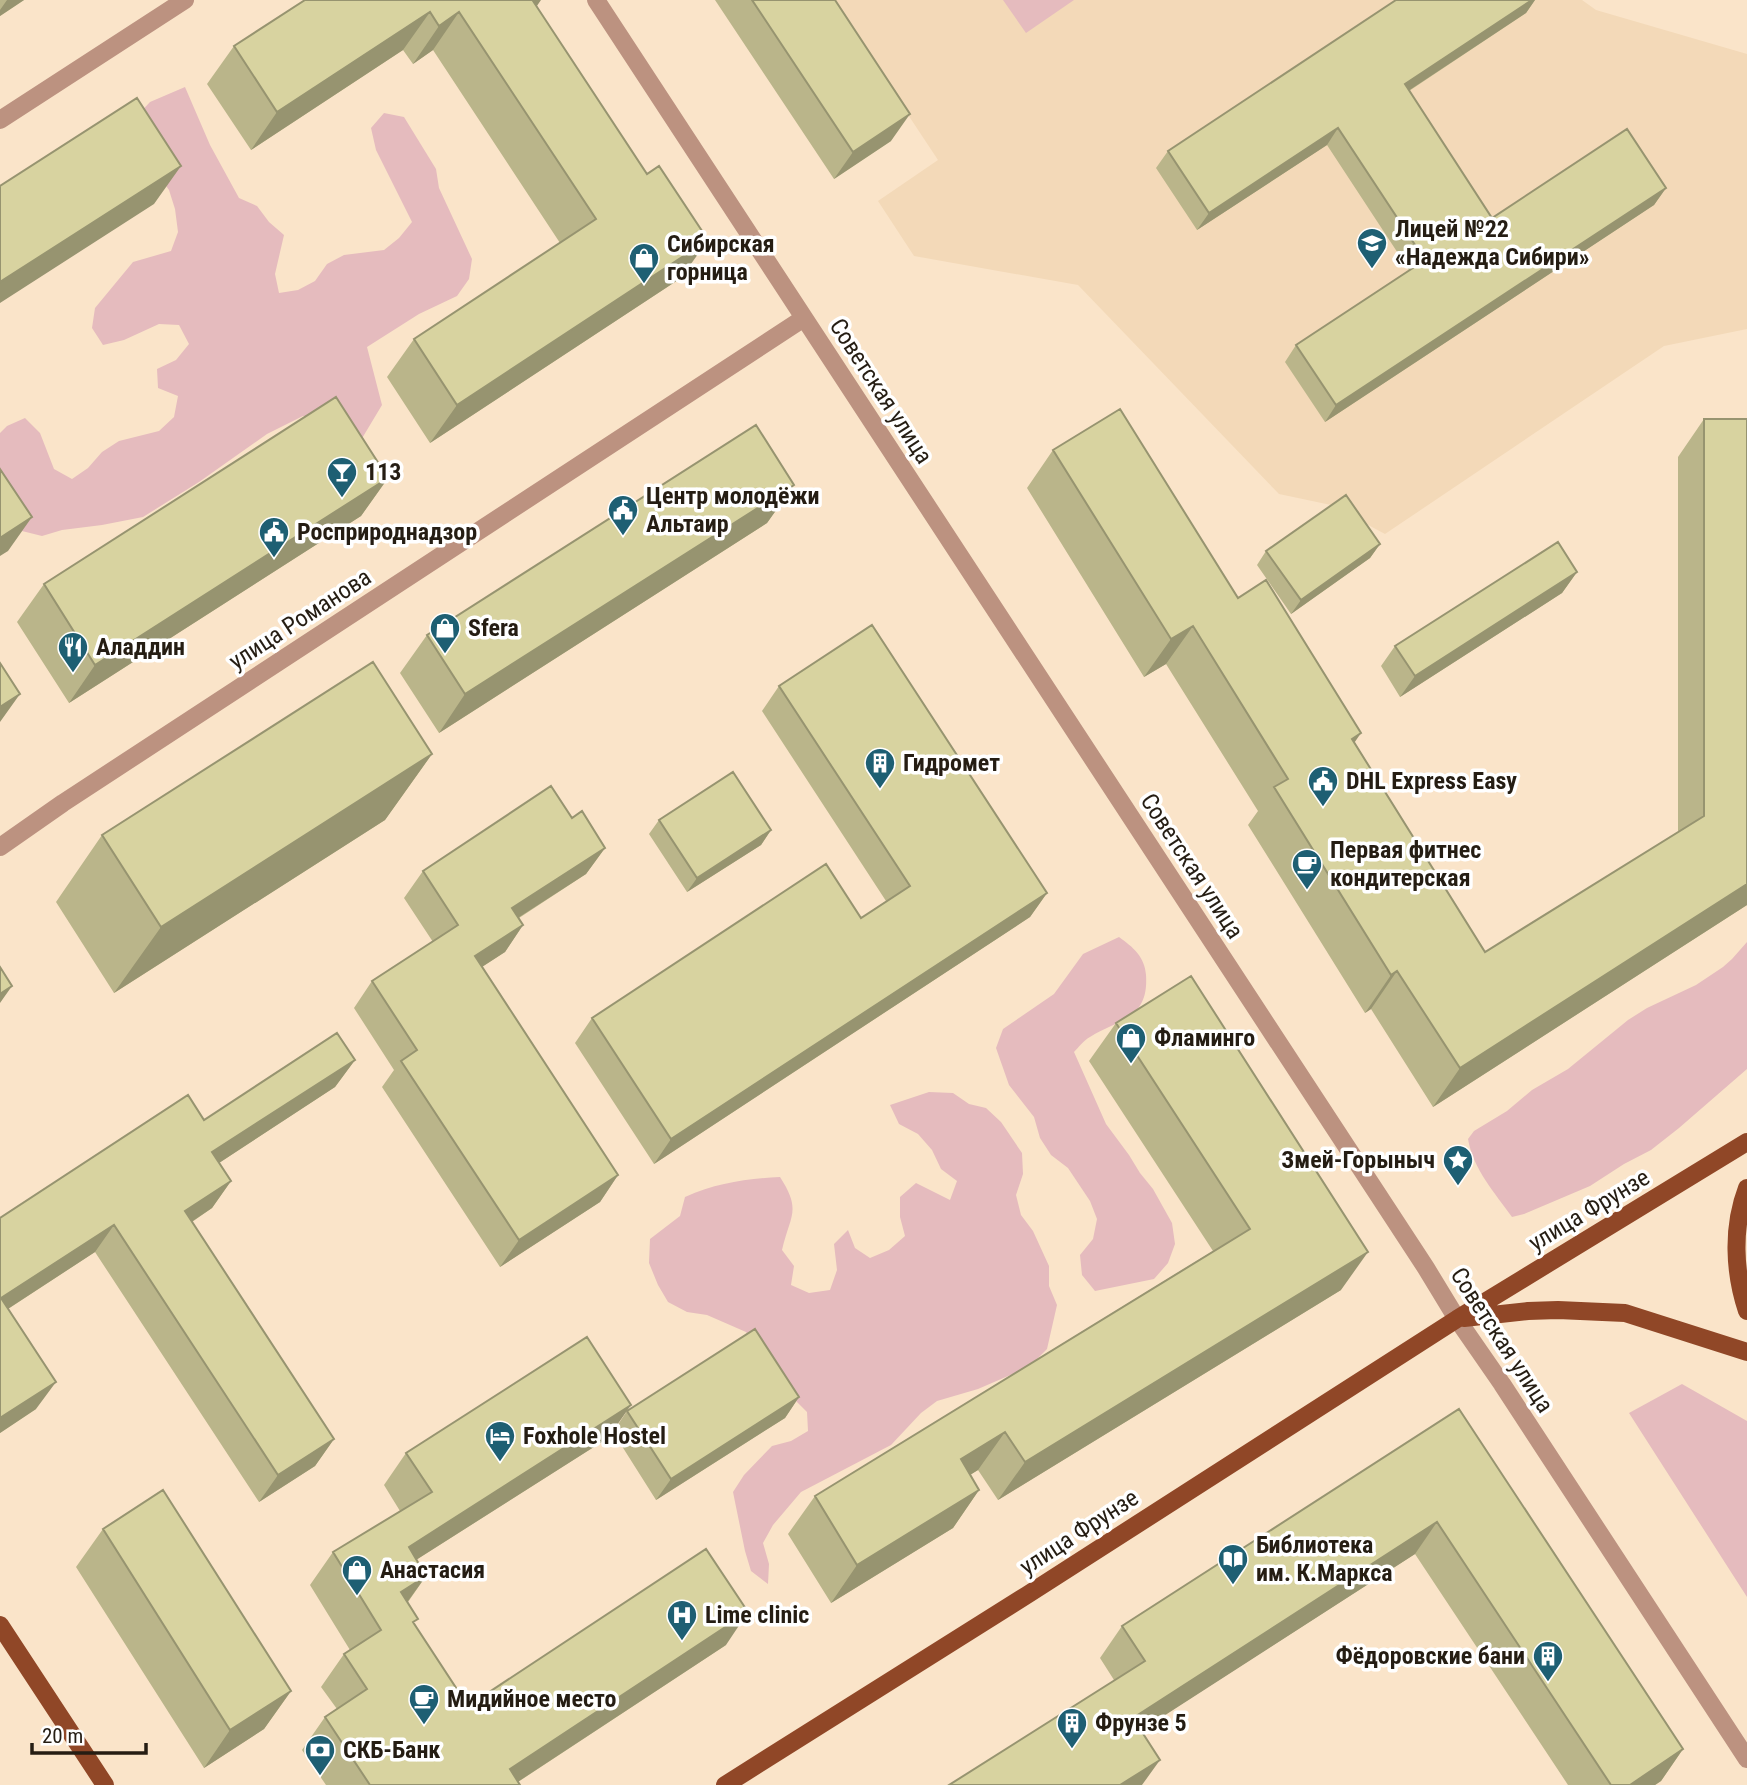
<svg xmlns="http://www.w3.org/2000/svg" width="1747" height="1785" font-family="'Roboto Condensed',sans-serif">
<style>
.built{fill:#f3d9b8}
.green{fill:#e5bbbe}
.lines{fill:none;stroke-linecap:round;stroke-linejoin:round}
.minor{stroke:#bc9280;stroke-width:18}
.major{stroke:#904727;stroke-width:18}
.wall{fill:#bab58a}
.shaded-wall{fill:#979470}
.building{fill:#d8d3a0;stroke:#979470;stroke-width:2}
.labels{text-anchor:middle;stroke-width:7;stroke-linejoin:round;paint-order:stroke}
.poi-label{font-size:24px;font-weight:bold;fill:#251d13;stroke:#fff;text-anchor:start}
.street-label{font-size:24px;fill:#251d13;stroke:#fff}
</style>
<rect width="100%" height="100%" fill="#fae4c9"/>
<!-- built -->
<path class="built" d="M832 0H1582L1596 10 1747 54V329L1664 346 1385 534 1331 505 1279 494 1078 285 914 256 878 201 938 160Z"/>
<!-- green -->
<path class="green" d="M1003 0H1074L1026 33Z
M185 87 210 145 239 198 257 206 269 222 284 235 275 274 279 293 298 290 315 281 327 264 344 255 384 250 399 238 412 222 376 150 371 128 384 113 404 117 436 169 439 188 472 259 469 279 457 296 419 314 367 347 382 405 361 440 323 417 303 416 267 434 199 482 143 517 102 525 62 530 42 536 22 531 13 514 0 501V433L7 426 25 418 40 433 54 469 72 479 88 468 102 452 119 441 159 431 174 417 178 396 158 388 157 369 176 360 189 344 179 325 159 324 124 340 103 345 92 328 95 308 133 262 171 251 178 232 175 209 169 190 145 157 137 116 150 102Z
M1119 937C1133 947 1145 957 1146 975 1149 1020 1118 1019 1090 1037 1084 1040 1079 1047 1074 1052L1106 1124 1129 1155 1140 1173 1153 1189 1172 1223 1175 1244 1168 1263 1154 1279 1095 1291 1082 1275 1080 1255 1093 1239 1097 1219 1090 1201 1068 1168 1051 1155 1040 1138 1034 1117 1009 1085 996 1048 1003 1029 1054 994 1083 954Z
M1747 942V1069L1679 1128 1651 1150 1624 1164 1590 1186 1524 1214 1512 1217C1495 1193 1473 1169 1468 1139L1474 1131 1507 1111 1532 1090 1568 1069 1628 1020 1647 1008 1696 985 1723 967 1732 959Z
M929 1092 953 1093 969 1104 986 1108 1001 1122 1022 1153 1023 1174 1016 1195 1021 1215 1033 1231 1049 1266V1286L1057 1305 1047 1349 1033 1363 1015 1373 978 1389 937 1401 921 1413 891 1445 801 1492 773 1525 763 1543 769 1564 768 1584 751 1571 745 1551 733 1492 744 1475 772 1446 791 1441 808 1431 807 1412 793 1398 767 1366 746 1332 707 1315 687 1312 668 1302 658 1285 649 1263 650 1239 680 1216 685 1197C717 1183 745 1179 780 1177 802 1211 790 1215 782 1250L794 1266 791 1285 809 1293 830 1290 837 1270 834 1244 848 1230 855 1248 870 1258 889 1250 905 1236 900 1217V1197L916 1183 950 1200 957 1181 941 1169 932 1150 918 1134 899 1124 890 1105Z
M1682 1384 1747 1421V1597L1629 1413Z"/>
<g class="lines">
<!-- minor -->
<path class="minor" d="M596 0 1426 1268 1457 1319 1502 1384 1747 1759
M0 120 185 0
M0 847 63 803 804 318"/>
<!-- major -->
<path class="major" d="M1747 1188C1732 1227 1734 1272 1747 1311
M1464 1318 1528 1311 1558 1310 1625 1313 1747 1352
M0 1625 105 1785
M725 1785 1027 1595 1457 1319 1747 1142"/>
</g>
<!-- wall -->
<path class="wall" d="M0 0H24L0 16Z
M305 0 537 6 681 278 430 443 387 377 414 339 560 243 433 50 413 64 403 50 251 150 207 84 234 46Z
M715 0H835L891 141 834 179Z
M1396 0H1535L1526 13 1409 91 1492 218 1666 188 1654 205 1325 422 1285 362 1296 345 1409 270 1327 145 1197 230 1156 168 1168 151Z
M1704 419H1747V905L1433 1107 1371 1009 1365 1013 1248 825 1258 811 1166 664 1144 677 1027 488 1053 450 1238 598 1355 743 1485 952 1678 832V457Z
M388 478 361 516 69 703 17 622 44 584Z
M794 485 767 523 439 733 400 673 427 635Z
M1380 544 1370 558 1291 614 1257 565 1266 551Z
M1577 572 1562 593 1400 697 1381 666 1395 646Z
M779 686 1047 893 1030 917 654 1164 575 1043 592 1018 861 918 886 901 762 711Z
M432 754 385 820 114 993 56 902 102 835Z
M572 818 605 848 586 874 519 918 523 925 505 952 482 967 618 1175 600 1202 500 1267 382 1087 394 1070 354 1008 372 981 433 942 404 898 423 871Z
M659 820 771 830 761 845 687 892 649 834Z
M1116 1023 1341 1290 998 1500 978 1470 970 1475 979 1490 953 1528 831 1603 788 1534 815 1496 1213 1251 1089 1061Z
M355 1060 335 1087 219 1163 231 1181 212 1208 192 1222 334 1439 315 1466 259 1502 95 1252 8 1309 36 1409 0 1433V1218L204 1120Z
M799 1397 785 1418 656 1500 613 1432 627 1411Z
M1459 1409 1683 1749 1661 1781 1655 1785H1568L1415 1554 1141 1730 1114 1680 1100 1658 1122 1626Z
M608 1438 416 1560 426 1576 408 1602 414 1624 468 1706 726 1645 518 1782 520 1785H326L302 1750 325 1717 337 1709 321 1687 344 1654 350 1650 310 1585 333 1552 400 1511 384 1485 406 1453Z
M103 1529 291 1691 264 1729 204 1768 76 1567Z"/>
<!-- shaded-wall -->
<path class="shaded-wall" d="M7 0H24L0 16V10Z
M534 0H541L521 29Z
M1532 0H1535L1526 13 1393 101 1405 84Z
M430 12 403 50 251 150 277 112Z
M459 12 433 50 413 64 439 26Z
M910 114 891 141 834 179 853 152Z
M1338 128 1327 145 1197 230 1209 213Z
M181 166 154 204 0 303V282Z
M1666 188 1654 205 1325 422 1336 405Z
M708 240 681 278 430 443 457 405Z
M388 478 361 516 69 703 95 665Z
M794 485 767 523 439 733 465 694Z
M32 517 8 551 0 556V538Z
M1380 544 1370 558 1291 614 1301 600Z
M1577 572 1562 593 1400 697 1415 676Z
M1193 626 1166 664 1144 677 1171 639Z
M20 694 0 722V707Z
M1361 733 1335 771 1352 739Z
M432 754 385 820 114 993 161 927Z
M771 830 761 845 687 892 697 878Z
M605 848 586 874 493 934 512 908Z
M1747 884V905L1433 1107 1460 1068Z
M1047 893 1030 917 654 1164 671 1139Z
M523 925 505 952 457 983 475 956Z
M1397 971 1371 1009 1365 1013 1391 975Z
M12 986 0 1003V994Z
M355 1060 335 1087 193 1180 212 1152Z
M618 1175 600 1202 500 1267 519 1240Z
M231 1181 212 1208 166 1239 185 1211Z
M114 1225 95 1252 0 1314 1 1298Z
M1368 1252 1341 1290 998 1500 1025 1462Z
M56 1382 36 1409 0 1433V1418Z
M799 1397 785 1418 656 1500 671 1479Z
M631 1405 608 1438 386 1579 409 1547Z
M1005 1432 978 1470 934 1497 961 1459Z
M334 1439 315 1466 259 1502 278 1475Z
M979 1490 953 1528 831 1603 857 1565Z
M1437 1522 1415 1554 1111 1750 1133 1718Z
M426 1576 403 1608 401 1592Z
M748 1612 726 1645 513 1785 510 1769Z
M291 1691 264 1729 204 1768 230 1730Z
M1683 1749 1661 1781 1655 1785H1630Z
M1160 1760 1142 1785H1120Z"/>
<!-- building -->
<path class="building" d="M305 0H534L533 1 647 174 659 166 708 240 457 405 414 339 596 219 459 12 439 26 430 12 277 112 234 46Z
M752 0H835L910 114 853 152Z
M1396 0H1532L1405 84 1492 218 1627 129 1666 188 1336 405 1296 345 1425 260 1338 128 1209 213 1168 151Z
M137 98 181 166 0 282V186Z
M336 397 388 478 95 665 44 584Z
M1120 409 1238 598 1266 580 1361 733 1352 739 1485 952 1704 816V419H1747V884L1460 1068 1397 971 1391 975 1274 787 1288 779 1193 626 1171 639 1053 450Z
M756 425 794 485 465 694 427 635Z
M0 469 32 517 0 538Z
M1346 495 1380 544 1301 600 1266 551Z
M1558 542 1577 572 1415 676 1395 646Z
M872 625 1047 893 671 1139 592 1018 826 864 861 918 910 886 779 686Z
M373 662 432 754 161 927 102 835Z
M0 663 20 694 0 707Z
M733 772 771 830 697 878 659 820Z
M551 786 572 818 582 811 605 848 512 908 523 925 475 956 618 1175 519 1240 401 1061 417 1050 372 981 458 925 423 871Z
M0 967 12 986 0 994Z
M1191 976 1368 1252 1025 1462 1005 1432 961 1459 979 1490 857 1565 815 1496 1250 1229 1116 1023Z
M337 1033 355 1060 212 1152 231 1181 185 1211 334 1439 278 1475 114 1225 1 1298 56 1382 0 1418V1218L188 1095 204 1120Z
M755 1329 799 1397 671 1479 627 1411Z
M587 1337 631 1405 409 1547 426 1576 401 1592 418 1619 413 1622 468 1706 706 1549 748 1612 510 1769 520 1785H370L325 1717 367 1689 344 1654 381 1630 333 1552 432 1492 406 1453Z
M1459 1409 1683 1749 1630 1785H1611L1437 1522 1133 1718 1160 1760 1120 1785H949L1145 1661 1122 1626Z
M163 1490 291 1691 230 1730 103 1529Z"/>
<!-- icons -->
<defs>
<g id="school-pin" transform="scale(1.575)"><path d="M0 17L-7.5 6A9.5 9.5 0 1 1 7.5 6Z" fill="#1e5f73" stroke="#fff"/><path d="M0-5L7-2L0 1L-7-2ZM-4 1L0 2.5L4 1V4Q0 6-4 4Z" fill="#fff"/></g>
<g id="shop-pin" transform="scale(1.575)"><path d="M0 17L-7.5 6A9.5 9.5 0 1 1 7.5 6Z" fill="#1e5f73" stroke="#fff"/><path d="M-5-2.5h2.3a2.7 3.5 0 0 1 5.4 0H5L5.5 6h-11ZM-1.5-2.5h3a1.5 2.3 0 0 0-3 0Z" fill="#fff"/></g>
<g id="bar-pin" transform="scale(1.575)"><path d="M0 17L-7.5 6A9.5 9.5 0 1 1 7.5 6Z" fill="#1e5f73" stroke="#fff"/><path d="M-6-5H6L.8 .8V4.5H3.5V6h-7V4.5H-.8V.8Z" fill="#fff"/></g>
<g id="civic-pin" transform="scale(1.575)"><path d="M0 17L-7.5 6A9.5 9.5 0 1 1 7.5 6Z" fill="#1e5f73" stroke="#fff"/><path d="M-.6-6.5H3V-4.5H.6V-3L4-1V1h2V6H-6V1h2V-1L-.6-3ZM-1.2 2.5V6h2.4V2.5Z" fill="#fff"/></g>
<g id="restaurant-pin" transform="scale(1.575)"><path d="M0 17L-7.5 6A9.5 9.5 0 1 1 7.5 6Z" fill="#1e5f73" stroke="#fff"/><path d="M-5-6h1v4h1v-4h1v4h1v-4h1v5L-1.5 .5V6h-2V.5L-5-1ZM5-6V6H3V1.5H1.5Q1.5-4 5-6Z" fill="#fff"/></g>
<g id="building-pin" transform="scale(1.575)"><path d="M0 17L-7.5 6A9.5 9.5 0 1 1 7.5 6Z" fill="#1e5f73" stroke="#fff"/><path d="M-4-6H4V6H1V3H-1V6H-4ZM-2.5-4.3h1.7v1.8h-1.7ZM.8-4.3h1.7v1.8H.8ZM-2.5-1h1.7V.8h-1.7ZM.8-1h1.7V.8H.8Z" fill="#fff"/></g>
<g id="cafe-pin" transform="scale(1.575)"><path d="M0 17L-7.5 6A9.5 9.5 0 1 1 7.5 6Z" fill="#1e5f73" stroke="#fff"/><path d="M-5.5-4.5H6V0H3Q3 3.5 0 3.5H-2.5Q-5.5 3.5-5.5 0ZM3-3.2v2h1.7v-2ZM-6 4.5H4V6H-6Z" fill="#fff"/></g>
<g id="sight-pin" transform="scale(1.575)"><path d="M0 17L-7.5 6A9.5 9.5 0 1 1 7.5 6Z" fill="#1e5f73" stroke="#fff"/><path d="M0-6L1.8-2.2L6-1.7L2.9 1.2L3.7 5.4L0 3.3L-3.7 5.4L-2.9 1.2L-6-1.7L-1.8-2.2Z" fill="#fff"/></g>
<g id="hotel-pin" transform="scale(1.575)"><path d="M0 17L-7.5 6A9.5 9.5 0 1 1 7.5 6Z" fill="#1e5f73" stroke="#fff"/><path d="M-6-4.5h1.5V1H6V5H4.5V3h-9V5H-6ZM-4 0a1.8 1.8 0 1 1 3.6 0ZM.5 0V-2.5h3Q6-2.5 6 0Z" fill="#fff"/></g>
<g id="library-pin" transform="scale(1.575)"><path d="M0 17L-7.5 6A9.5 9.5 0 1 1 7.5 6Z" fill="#1e5f73" stroke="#fff"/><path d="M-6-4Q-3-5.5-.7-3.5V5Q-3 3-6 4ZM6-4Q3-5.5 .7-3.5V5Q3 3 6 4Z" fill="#fff"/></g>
<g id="hospital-pin" transform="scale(1.575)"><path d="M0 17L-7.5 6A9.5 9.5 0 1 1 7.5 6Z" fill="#1e5f73" stroke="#fff"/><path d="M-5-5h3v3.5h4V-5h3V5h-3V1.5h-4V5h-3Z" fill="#fff"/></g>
<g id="bank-pin" transform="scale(1.575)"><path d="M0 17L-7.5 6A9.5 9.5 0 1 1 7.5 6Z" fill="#1e5f73" stroke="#fff"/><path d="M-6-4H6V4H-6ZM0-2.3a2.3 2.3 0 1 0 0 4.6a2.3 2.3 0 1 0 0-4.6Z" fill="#fff"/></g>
</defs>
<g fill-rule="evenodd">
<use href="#school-pin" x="1372" y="243"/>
<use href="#shop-pin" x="644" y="258"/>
<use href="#bar-pin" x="342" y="472"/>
<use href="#civic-pin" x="623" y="510"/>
<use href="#civic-pin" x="274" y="532"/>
<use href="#shop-pin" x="445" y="628"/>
<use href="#restaurant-pin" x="73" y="647"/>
<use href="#building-pin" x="880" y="763"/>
<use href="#civic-pin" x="1323" y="781"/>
<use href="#cafe-pin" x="1307" y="864"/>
<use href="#shop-pin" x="1131" y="1038"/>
<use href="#sight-pin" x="1458" y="1160"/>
<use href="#hotel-pin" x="500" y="1436"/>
<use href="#library-pin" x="1233" y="1559"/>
<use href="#shop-pin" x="357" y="1570"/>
<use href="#hospital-pin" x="682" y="1615"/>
<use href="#building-pin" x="1548" y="1656"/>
<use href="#cafe-pin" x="424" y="1699"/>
<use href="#building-pin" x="1072" y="1723"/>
<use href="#bank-pin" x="320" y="1750"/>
</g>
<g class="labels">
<!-- poi labels -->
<g class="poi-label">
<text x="1395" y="237">Лицей №22<tspan x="1395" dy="28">«Надежда Сибири»</tspan></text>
<text x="667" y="252">Сибирская<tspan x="667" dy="28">горница</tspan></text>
<text x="365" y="480">113</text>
<text x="646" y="504">Центр молодёжи<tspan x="646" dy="28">Альтаир</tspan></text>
<text x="297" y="540">Росприроднадзор</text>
<text x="468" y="636">Sfera</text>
<text x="96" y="655">Аладдин</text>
<text x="903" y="771">Гидромет</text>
<text x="1346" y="789">DHL Express Easy</text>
<text x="1330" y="858">Первая фитнес<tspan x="1330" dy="28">кондитерская</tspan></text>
<text x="1154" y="1046">Фламинго</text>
<text x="1435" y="1168" text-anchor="end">Змей-Горыныч</text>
<text x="523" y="1444">Foxhole Hostel</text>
<text x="1256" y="1553">Библиотека<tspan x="1256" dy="28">им. К.Маркса</tspan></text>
<text x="380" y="1578">Анастасия</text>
<text x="705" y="1623">Lime clinic</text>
<text x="1525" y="1664" text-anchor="end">Фёдоровские бани</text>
<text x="447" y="1707">Мидийное место</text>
<text x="1095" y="1731">Фрунзе 5</text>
<text x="343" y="1758">СКБ-Банк</text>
</g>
<!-- street labels -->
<g class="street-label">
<text transform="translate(881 391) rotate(57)" y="8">Советская улица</text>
<text transform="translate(300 619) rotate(-33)" y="8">улица Романова</text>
<text transform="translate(1192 866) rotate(57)" y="8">Советская улица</text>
<text transform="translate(1589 1210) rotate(-31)" y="8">улица Фрунзе</text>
<text transform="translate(1502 1340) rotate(57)" y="8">Советская улица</text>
<text transform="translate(1079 1532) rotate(-33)" y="8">улица Фрунзе</text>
</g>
</g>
<!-- scale -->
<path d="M32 1743v10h114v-10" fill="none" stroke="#251d13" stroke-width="3.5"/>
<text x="42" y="1743" font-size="21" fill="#251d13" stroke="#ffffff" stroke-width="5" paint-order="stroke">20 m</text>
</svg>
